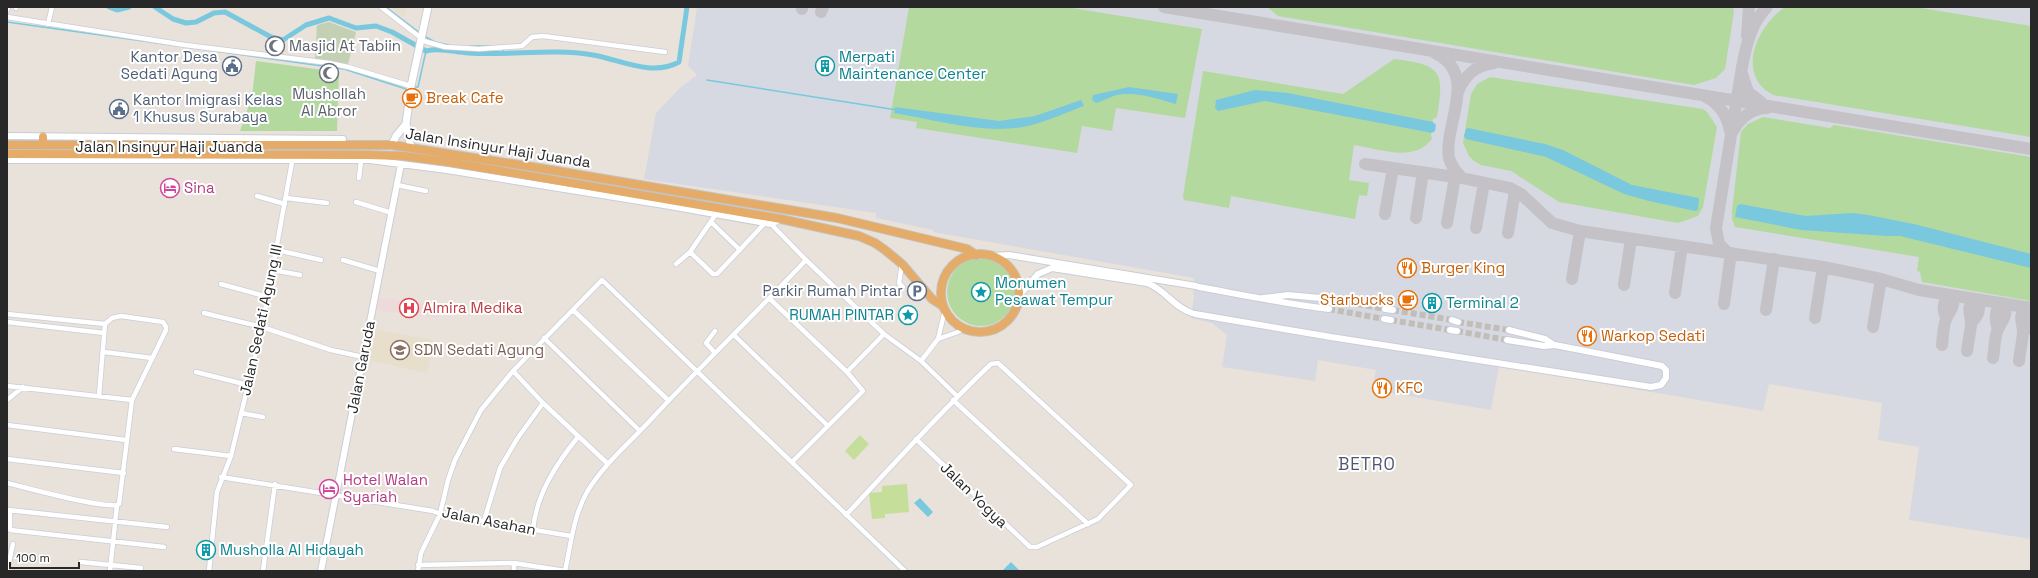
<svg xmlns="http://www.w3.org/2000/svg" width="2038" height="578" font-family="'Space Grotesk',sans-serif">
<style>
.education{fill:#e8decc}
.medical{fill:#eed9db}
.airport{fill:#d6d9e1}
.green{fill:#b4d99e}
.cemetery{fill:#c3d0b4}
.pitch{fill:#c5df9b}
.water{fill:#7ac8de}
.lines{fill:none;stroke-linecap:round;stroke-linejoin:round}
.stream{stroke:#7ac8de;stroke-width:1.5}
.canal{stroke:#7ac8de;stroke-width:5}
.taxiway{stroke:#c4c2c6;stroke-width:12}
.tertiary-tunnel{stroke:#c2bdb7;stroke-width:6;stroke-dasharray:6 3;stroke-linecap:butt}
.minor-casing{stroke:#cacdd8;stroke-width:6}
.tertiary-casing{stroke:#cacdd8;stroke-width:8}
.secondary-casing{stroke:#cacdd8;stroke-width:9}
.trunk-casing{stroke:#c3c3c3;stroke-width:10}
.minor{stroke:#fff;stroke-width:4.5}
.tertiary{stroke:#fff;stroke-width:6}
.secondary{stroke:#fff;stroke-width:7}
.trunk{stroke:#e4ac68;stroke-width:8}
.labels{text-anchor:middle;stroke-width:4;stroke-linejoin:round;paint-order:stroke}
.worship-label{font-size:15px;fill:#5b616d;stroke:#fff;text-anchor:start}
.service-label{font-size:15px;fill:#4e5e75;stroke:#fff;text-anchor:end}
.culture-label{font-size:15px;fill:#0d838f;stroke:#fff;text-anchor:start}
.food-label{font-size:15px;fill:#c56008;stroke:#fff;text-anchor:start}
.street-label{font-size:15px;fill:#282828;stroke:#fff}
.hotel-label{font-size:15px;fill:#b23c85;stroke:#fff;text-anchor:start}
.health-label{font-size:15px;fill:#be3a42;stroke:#fff;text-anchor:start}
.education-label{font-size:15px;fill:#785e54;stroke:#fff;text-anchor:start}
.quarter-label{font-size:17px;letter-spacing:1px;fill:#4e5672;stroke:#fff}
</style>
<rect width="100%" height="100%" fill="#e8e2db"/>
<!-- education -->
<path class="education" d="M390 7H406L404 17Z
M373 329 433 340 427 373 367 360Z"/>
<!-- medical -->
<path class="medical" d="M379 298 440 305 439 318 377 310Z"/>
<!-- airport -->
<path class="airport" d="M697 7H2031V539L1909 520 1919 447 1878 440 1882 403 1769 384 1763 411 1499 366 1491 410 1372 390 1376 370 1318 360 1315 381 1222 367 1227 335 1212 323 1191 318 1194 295 1193 294 1194 278 933 232V230L876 218V213L644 179 656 113 681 87 697 75 688 66Z"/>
<!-- green -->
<path class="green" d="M909 7H1066L1202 29 1185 118 1116 108 1112 131 1082 126 1077 153 916 128 917 122 890 118Z
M1267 7H1733L1734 12 1725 69 1716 78 1694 85 1278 16Z
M1785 7H1915L2031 26V137L1773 95C1735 75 1757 26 1785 7Z
M1394 59C1441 65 1445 70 1437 117L1433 119 1431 135 1432 139C1414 163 1380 149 1354 145L1349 180 1369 183 1367 196 1359 195 1355 219 1231 196 1229 208 1184 200 1183 196 1203 71 1343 94Z
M256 61 339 72 337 131H240L252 96Z
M1490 77 1703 109 1707 112 1717 127 1703 207 1698 216 1678 223 1559 202 1511 171 1481 165 1474 161 1469 156 1463 143 1471 94 1477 84Z
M1763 117 1830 128 1834 125 2031 157V301L1922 282 1920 272 1917 271 1919 257 1735 227 1732 219V211L1741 132 1748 124Z
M947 292a34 34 0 1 1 68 0a34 34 0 1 1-68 0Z"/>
<!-- cemetery -->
<path class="cemetery" d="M329 22 356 32 348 64 315 59 317 25Z"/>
<!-- pitch -->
<path class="pitch" d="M860 435 869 444 854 460 845 451Z
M907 484 909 512 885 514V518L872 519 869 493 882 492V486Z"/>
<!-- water -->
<path class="water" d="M1129 87 1178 94 1176 104C1158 99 1136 91 1117 95 1110 97 1103 101 1096 103L1092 100 1093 95Z
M1255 90 1288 93 1433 122 1436 125 1435 131 1432 133 1265 101 1218 111 1215 108 1216 100Z
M1081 100 1084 106C1064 113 1044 123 1023 127 984 134 934 120 894 113L895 107 999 121 1035 116Z
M1468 128 1545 144 1563 150 1632 185 1699 198 1698 210 1695 211 1649 201 1624 194 1546 157 1466 139 1464 136 1466 129Z
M1740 204 1806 216 1853 213 1868 215 1914 224 2031 254V268L1900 236H1886L1801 230 1735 217 1737 206Z
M920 498 933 512 928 517 914 503Z
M1011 562 1020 571H1002Z"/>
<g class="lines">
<!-- stream -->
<path class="stream" d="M386 7 420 33
M7 22 344 69 406 89
M424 36 435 42 449 45
M470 46H502
M503 49 504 54
M707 80 897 110
M415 87H418L426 51"/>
<!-- canal -->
<path class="canal" d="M109 7 117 10 129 7
M155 7 173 19 186 23 196 22 214 13 225 12 271 37 283 40 306 25 329 18 356 28 376 26 392 32 426 51C440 47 454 52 468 53 510 56 552 48 593 55 621 60 652 77 679 62L687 7"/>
<!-- taxiway -->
<path class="taxiway" d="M1164 7 2031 149
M802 9V7
M821 12 823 7
M1747 36 1749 7
M1435 53C1480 74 1443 126 1449 158 1451 166 1456 172 1462 178
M1742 74 1748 92 1762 103
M1458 92C1464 76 1476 65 1494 63
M1706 97C1720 104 1727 115 1730 131
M1733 131C1740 118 1752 108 1767 108
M1365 164 1462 178 1510 188 1521 194 1552 223 1580 231 1823 267 1881 279 1919 290 2031 308
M1385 214 1393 168
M1416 218 1423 172
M1447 223 1455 177
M1476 228 1484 183
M1508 233 1515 191
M1727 252 1719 244 1716 228 1742 67C1746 46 1751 23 1767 7
M1572 279 1580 231
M1624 285 1631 239
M1675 293 1682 246
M1724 304 1731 253
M1766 310 1774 259
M1815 318 1823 267
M1873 327 1881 279
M2023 332 2027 329 2031 320
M1942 345C1943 337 1943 324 1947 317 1951 309 1957 304 1950 295 1943 301 1942 309 1946 317
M1967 351C1968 343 1970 334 1971 325 1972 314 1964 308 1976 299 1982 308 1978 316 1971 323
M1993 358C1995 349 1994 337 1998 329 2002 320 2010 314 2002 303 1994 311 1994 319 1998 329
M2019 361C2020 352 2022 343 2023 334 2024 323 2016 317 2027 307L2031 312"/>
<!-- tertiary-tunnel -->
<path class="tertiary-tunnel" d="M1331 299 1385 309
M1329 309 1384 319
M1393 310 1452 320
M1391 320 1450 330
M1458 322 1509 330
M1457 331 1507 340"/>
<!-- minor casing -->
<g class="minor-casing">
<path id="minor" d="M381 7 421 38
M16 8V7
M7 10 8 7
M7 17 185 45 329 63 348 67 411 86
M48 24 52 7
M420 40 445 47 479 49 522 46 532 37 543 36 665 52
M359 178 361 161
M397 185 426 191
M257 196 285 204
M286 198 327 203
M356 202 392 213
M711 222 740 250
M771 224 806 260 884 334 921 361 957 396
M277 250 321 260
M690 252 713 274H717L765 223
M343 260 380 271
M676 264 690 252 716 214
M902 264 899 283 903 287
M273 270 300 275
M221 284 268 297
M770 299 847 372 863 391 792 462
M573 310 668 400
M204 313 262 327 331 350 363 357
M7 314 105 324
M7 322 104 333
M734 335 828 426
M544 338 640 431
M938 339 958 332 964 328
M104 352 152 358
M715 353 706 343 715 331
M921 361 938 339 945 310
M513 371 543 403 608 464
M196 372 248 385
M847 372 884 334
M7 386 132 400
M7 400 23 387
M953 400 1088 524
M241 413 263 417
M7 425 126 440
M174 449 231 456
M7 459 124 473
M221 477 433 511 440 514 571 536
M7 483C24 487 109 511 119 504L132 400 166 330V327L163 322 121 316 112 318 105 324 99 396
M8 510 167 527
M10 510V530L164 547
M846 515C894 464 940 412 991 364L998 363 1131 485 1098 519 1037 547H1030L916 439
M484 521 500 468 517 439 543 403
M533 530C536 495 556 464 578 437
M81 562 141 568
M418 565 514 563 565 571
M7 571 13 544
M110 571 117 505
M209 571 217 492 231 456 262 327 292 162
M263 571 275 484
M418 571 421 553 440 514 448 480 455 460 481 410 513 371 602 280 905 571
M514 571V563
M565 571C571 544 573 517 587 492 605 462 634 439 657 413 706 361 757 312 806 260"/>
</g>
<!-- tertiary casing -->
<g class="tertiary-casing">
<path id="tertiary" d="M7 136 343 139
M7 160H370L447 170 664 205 765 223 771 224 781 219
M991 256 1009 255 1196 286
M1199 287C1243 295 1286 304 1329 309
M1019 296 1038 274 1052 268 1147 283C1166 290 1173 307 1192 313
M1263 298 1288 295 1331 299
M1385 309 1393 310
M1195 314 1331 337 1651 387 1661 385 1666 378V370L1662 366 1555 345 1544 346 1507 340
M1384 319 1391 320
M1452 320 1458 322
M1450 330 1457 331
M1509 330 1545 339 1554 345
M321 571 401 164"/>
</g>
<!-- secondary casing -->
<g class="secondary-casing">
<path id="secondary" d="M392 145 396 136 406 124
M411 148 406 124 411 86 428 7"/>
</g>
<!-- trunk casing -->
<g class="trunk-casing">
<path id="trunk" d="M43 137V145
M7 145H392L539 168 837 218 967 249 976 255
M7 154 367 155 403 156 448 162 781 219 859 236 875 243 885 250 902 264 932 299 943 306
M941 293a39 39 0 1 1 78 0a39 39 0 1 1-78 0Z"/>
</g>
<!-- minor -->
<use href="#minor" class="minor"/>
<!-- tertiary -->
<use href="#tertiary" class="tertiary"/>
<!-- secondary -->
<use href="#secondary" class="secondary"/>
<!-- trunk -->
<use href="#trunk" class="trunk"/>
</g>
<!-- icons -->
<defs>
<g id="mosque-ring" transform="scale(1)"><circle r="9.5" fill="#fff" stroke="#6b7280" stroke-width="1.5"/><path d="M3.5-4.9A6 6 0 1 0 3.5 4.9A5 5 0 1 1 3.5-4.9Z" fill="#6b7280"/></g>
<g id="civic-ring" transform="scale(1)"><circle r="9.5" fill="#fff" stroke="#5c6f8a" stroke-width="1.5"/><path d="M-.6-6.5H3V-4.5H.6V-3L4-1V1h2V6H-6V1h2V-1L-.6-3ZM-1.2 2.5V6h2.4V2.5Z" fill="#5c6f8a"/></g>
<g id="building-ring" transform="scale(1)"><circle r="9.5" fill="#fff" stroke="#0f9aa8" stroke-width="1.5"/><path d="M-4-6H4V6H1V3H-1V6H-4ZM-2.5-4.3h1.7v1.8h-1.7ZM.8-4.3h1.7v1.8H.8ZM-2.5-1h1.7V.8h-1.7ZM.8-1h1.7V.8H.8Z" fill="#0f9aa8"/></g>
<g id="cafe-ring" transform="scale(1)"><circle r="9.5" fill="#fff" stroke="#e8710a" stroke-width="1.5"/><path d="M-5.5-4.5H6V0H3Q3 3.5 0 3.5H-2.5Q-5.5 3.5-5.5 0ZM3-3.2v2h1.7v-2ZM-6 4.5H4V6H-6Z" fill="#e8710a"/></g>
<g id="hotel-ring" transform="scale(1)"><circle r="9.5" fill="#fff" stroke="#d1479c" stroke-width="1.5"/><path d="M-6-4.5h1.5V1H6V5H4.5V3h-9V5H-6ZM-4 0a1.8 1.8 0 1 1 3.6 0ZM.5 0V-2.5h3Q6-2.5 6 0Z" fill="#d1479c"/></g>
<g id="restaurant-ring" transform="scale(1)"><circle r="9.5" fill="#fff" stroke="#e8710a" stroke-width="1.5"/><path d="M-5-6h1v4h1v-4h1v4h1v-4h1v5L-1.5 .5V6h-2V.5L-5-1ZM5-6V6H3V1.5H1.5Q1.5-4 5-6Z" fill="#e8710a"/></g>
<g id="parking-ring" transform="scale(1)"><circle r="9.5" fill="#fff" stroke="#5c6f8a" stroke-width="1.5"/><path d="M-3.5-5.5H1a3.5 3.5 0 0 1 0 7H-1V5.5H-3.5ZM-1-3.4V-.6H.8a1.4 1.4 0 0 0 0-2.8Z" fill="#5c6f8a"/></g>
<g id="sight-ring" transform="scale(1)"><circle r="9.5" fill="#fff" stroke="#0f9aa8" stroke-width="1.5"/><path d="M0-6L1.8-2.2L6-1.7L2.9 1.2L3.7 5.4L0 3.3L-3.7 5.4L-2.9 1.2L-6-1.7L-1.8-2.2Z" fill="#0f9aa8"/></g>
<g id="hospital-ring" transform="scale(1)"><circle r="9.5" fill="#fff" stroke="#e0444e" stroke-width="1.5"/><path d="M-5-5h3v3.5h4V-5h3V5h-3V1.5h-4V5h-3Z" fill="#e0444e"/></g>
<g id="school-ring" transform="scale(1)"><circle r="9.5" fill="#fff" stroke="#8d6e63" stroke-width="1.5"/><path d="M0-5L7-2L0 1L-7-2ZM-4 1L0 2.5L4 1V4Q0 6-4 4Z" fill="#8d6e63"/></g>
</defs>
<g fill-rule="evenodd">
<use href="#mosque-ring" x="275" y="46"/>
<use href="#civic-ring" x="232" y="66"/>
<use href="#building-ring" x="825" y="66"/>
<use href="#mosque-ring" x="329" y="73"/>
<use href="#cafe-ring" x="412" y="98"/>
<use href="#civic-ring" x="119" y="109"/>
<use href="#hotel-ring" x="170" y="188"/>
<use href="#restaurant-ring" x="1407" y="268"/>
<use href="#parking-ring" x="917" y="291"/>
<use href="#sight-ring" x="981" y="292"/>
<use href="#cafe-ring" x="1408" y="300"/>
<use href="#building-ring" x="1432" y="303"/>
<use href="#hospital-ring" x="409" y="308"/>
<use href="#sight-ring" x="908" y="315"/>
<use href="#restaurant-ring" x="1587" y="336"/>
<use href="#school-ring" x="400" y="350"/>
<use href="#restaurant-ring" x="1382" y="388"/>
<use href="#hotel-ring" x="329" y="489"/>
<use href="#building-ring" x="206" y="550"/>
</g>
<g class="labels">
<!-- worship labels -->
<g class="worship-label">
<text x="289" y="51">Masjid At Tabiin</text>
<text x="329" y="99" text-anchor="middle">Mushollah<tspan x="329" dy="17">Al Abror</tspan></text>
</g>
<!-- service labels -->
<g class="service-label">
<text x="218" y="62">Kantor Desa<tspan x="218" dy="17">Sedati Agung</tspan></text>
<text x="133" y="105" text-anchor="start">Kantor Imigrasi Kelas<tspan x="133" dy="17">1 Khusus Surabaya</tspan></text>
<text x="903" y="296">Parkir Rumah Pintar</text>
</g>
<!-- culture labels -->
<g class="culture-label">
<text x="839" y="62">Merpati<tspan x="839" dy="17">Maintenance Center</tspan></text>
<text x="995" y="288">Monumen<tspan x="995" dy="17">Pesawat Tempur</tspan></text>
<text x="1446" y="308">Terminal 2</text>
<text x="894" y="320" text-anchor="end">RUMAH PINTAR</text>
<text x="220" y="555">Musholla Al Hidayah</text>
</g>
<!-- food labels -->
<g class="food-label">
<text x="426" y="103">Break Cafe</text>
<text x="1421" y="273">Burger King</text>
<text x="1394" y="305" text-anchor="end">Starbucks</text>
<text x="1601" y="341">Warkop Sedati</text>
<text x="1396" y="393">KFC</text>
</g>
<!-- street labels -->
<g class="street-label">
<text x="169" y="152">Jalan Insinyur Haji Juanda</text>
<text transform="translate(498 148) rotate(9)" y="5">Jalan Insinyur Haji Juanda</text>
<text transform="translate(261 320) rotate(-78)" y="5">Jalan Sedati Agung III</text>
<text transform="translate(361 367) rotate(-79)" y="5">Jalan Garuda</text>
<text transform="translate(974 495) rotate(44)" y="5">Jalan Yogya</text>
<text transform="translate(489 521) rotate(11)" y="5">Jalan Asahan</text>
</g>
<!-- hotel labels -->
<g class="hotel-label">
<text x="184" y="193">Sina</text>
<text x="343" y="485">Hotel Walan<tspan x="343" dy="17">Syariah</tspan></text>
</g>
<!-- health labels -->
<g class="health-label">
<text x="423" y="313">Almira Medika</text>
</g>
<!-- education labels -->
<g class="education-label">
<text x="414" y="355">SDN Sedati Agung</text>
</g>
<!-- quarter labels -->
<g class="quarter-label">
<text x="1367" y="470">BETRO</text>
</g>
</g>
<!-- border -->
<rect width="2038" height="578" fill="none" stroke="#282828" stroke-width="16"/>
<!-- scale -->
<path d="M10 562v6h69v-6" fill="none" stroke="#282828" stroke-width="2"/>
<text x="16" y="562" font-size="12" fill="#282828" stroke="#ffffff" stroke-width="3" paint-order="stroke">100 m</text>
</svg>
